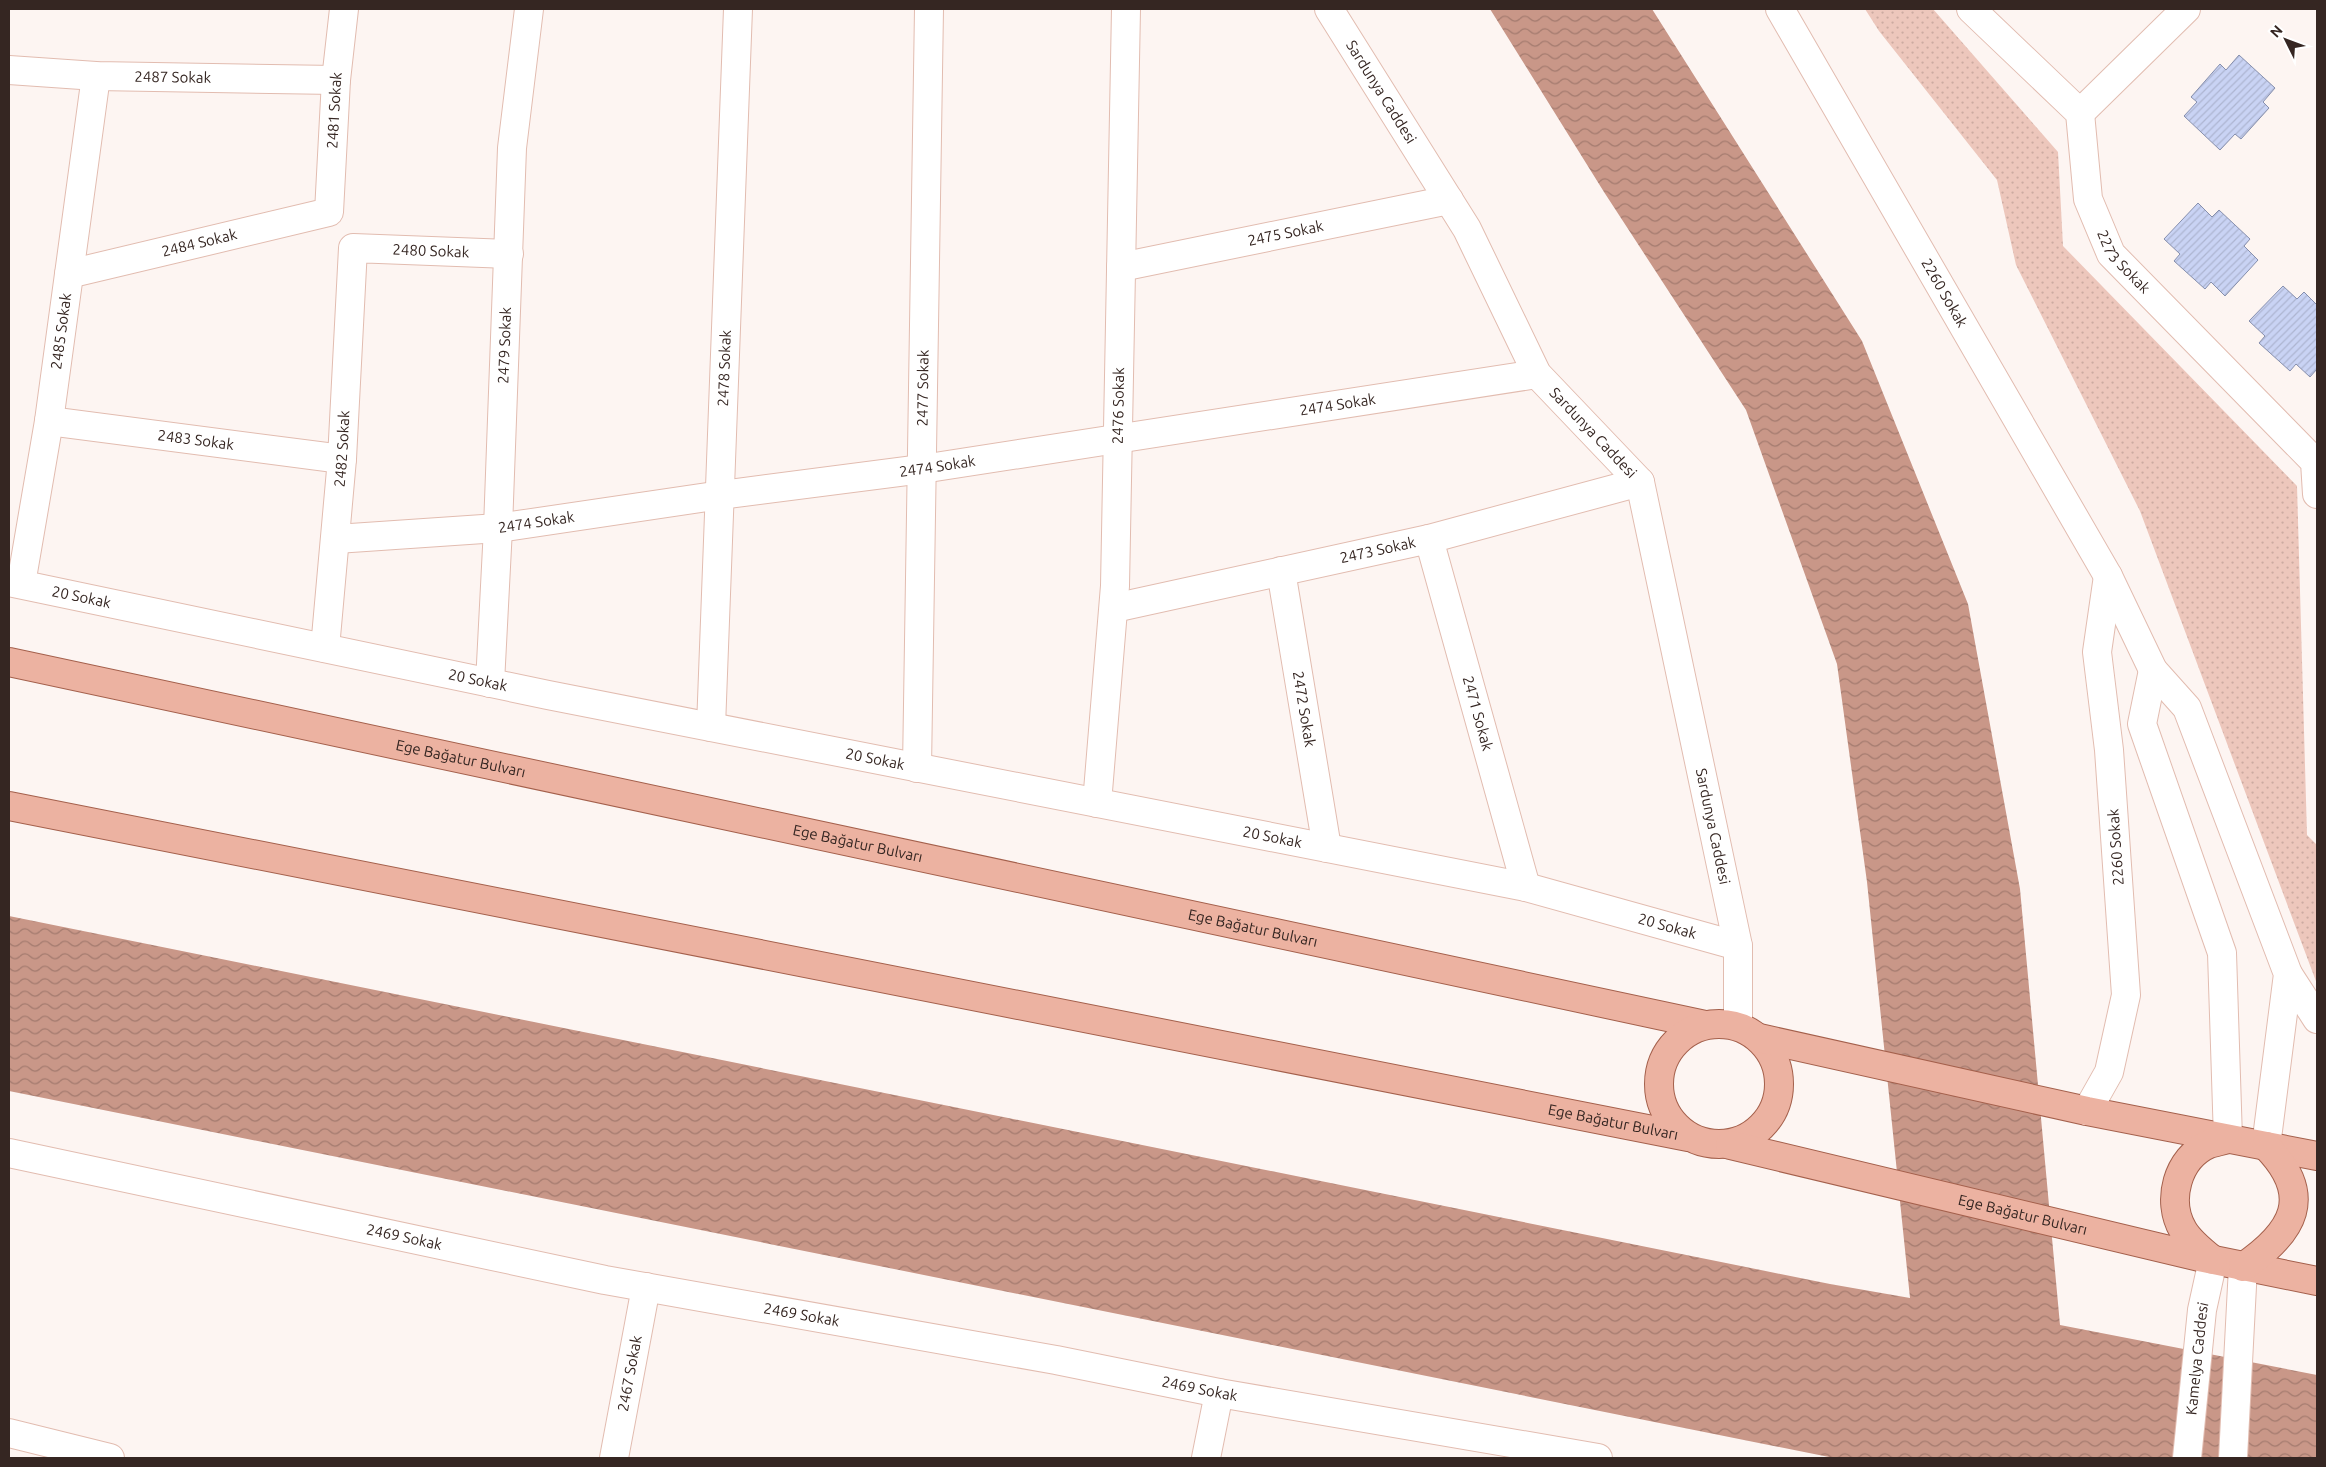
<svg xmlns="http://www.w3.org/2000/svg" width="2326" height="1467" font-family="Ubuntu,sans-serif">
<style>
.grass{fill:url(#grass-dots)}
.water{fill:url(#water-waves)}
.building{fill:url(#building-hatch);stroke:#868fad}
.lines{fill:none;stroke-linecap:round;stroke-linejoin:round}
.street-casing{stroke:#e2bcb0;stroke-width:30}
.secondary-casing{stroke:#e2bcb0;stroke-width:30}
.primary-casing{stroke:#a4604c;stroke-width:30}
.street{stroke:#fff;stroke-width:28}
.secondary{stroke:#fff;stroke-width:28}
.primary{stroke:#ecb2a1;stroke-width:28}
.labels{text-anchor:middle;stroke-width:4.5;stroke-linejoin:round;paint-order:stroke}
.street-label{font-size:15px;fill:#352622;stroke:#fff}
</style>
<defs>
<pattern id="grass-dots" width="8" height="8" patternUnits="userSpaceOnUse" patternTransform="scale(1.25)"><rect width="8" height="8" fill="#edc7bc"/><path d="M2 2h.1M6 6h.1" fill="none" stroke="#ccaba1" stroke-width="1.8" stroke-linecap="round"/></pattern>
<pattern id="water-waves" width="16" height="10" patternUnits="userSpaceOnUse" patternTransform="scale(1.25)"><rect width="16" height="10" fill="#c99788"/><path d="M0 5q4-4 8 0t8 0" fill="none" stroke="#a47b6f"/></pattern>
<pattern id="building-hatch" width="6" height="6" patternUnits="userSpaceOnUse" patternTransform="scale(1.25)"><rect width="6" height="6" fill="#c9d3f4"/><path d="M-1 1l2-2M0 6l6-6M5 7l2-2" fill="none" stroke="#adb5d1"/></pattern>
</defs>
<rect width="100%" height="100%" fill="#fdf5f2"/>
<!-- grass -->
<path class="grass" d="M1865 9H1933L2058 152 2063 246 2297 486 2307 835 2317 845V984L2140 511 2016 265 1997 180 1879 31Z"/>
<!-- water -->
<path class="water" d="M1490 9H1652L1862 341 1968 604 2020 889 2060 1325 2317 1375V1458H1834L9 1091V916L1830 1284 1910 1298 1867 882 1837 664 1746 410 1604 192Z"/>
<!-- building -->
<path class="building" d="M2239 55 2275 88 2263 102 2269 108 2241 139 2235 134 2220 150 2184 116 2197 102 2191 97 2220 64 2226 70Z
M2198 203 2212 217 2219 210 2250 239 2244 246 2258 260 2225 296 2211 282 2205 289 2174 261 2180 254 2164 239Z
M2283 286 2297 299 2304 292 2317 305V369L2310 377 2296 364 2290 371 2259 343 2265 336 2249 321Z"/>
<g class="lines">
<!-- street casing -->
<g class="street-casing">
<g id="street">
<path id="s1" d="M1329 9 1467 229 1537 374 1640 482 1738 946V1026"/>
<path id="s2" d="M1780 9 2108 576 2153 670 2187 708 2288 974 2266 1146"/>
<path id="s3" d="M1971 9 2080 113 2088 199 2111 254 2315 462 2317 494"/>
<path id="s4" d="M9 70 96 76 336 80"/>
<path d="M2080 113 2186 9"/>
<path id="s5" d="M1121 267 1449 200"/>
<path id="s6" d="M69 274 329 212 336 80 344 9"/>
<path id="s7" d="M49 421 342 459"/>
<path id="s8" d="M336 539 498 528 721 495 922 469 1537 374"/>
<path id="s9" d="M1429 539 1526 887"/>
<path id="s10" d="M1281 571 1327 848"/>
<path id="s11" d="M9 582 548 695 1526 887 1738 946"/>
<path id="s12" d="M21 584 49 421 96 76"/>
<path id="s13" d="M1114 608 1429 539 1640 482"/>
<path id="s14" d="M325 648 342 459 353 248 509 254"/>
<path d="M2153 670 2142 724 2222 953 2228 1139"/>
<path id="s15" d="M490 683 498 528 512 148 529 9"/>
<path id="s16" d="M711 727 738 9"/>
<path id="s17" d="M917 768 929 9"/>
<path id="s18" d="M1097 803 1115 586 1126 9"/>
<path d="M2288 974 2317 1019"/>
<path d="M2087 1111 2109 1072 2126 995 2109 750 2097 652 2108 576"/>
<path d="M9 1433 110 1458"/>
<path id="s19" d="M614 1458 646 1287"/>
<path d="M1206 1458 1219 1393"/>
</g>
</g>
<!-- secondary casing -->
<g class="secondary-casing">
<g id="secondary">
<path id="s20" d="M9 1153 605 1280 1056 1360 1219 1393 1598 1458"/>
<path id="s21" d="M2187 1458 2202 1310 2213 1260"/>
<path d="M2233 1458 2243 1267"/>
</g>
</g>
<!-- primary casing -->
<g class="primary-casing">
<g id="primary">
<path id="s22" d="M9 662 1705 1025"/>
<path id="s23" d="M9 806 1688 1137"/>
<circle cx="1719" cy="1084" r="60"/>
<path d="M1759 1038 2087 1111 2317 1156"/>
<path id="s24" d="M1730 1145 2199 1257 2317 1281"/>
<path d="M2213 1260C2203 1252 2190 1242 2183 1230 2166 1201 2177 1158 2209 1144 2215 1142 2222 1141 2228 1139"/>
<path d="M2243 1267C2294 1232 2315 1196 2266 1146"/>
</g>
</g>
<!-- street -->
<use href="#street" class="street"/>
<!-- secondary -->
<use href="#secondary" class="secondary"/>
<!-- primary -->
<use href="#primary" class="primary"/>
</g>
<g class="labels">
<!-- street labels -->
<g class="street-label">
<text dy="5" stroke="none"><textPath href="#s4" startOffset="164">2487 Sokak</textPath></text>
<text dy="5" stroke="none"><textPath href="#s1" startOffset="98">Sardunya Caddesi</textPath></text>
<text dy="5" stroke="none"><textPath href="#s6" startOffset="369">2481 Sokak</textPath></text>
<text dy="5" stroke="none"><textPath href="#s5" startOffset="168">2475 Sokak</textPath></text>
<text dy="5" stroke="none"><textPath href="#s6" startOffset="134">2484 Sokak</textPath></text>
<text dy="5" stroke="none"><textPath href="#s14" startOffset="479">2480 Sokak</textPath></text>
<text dy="5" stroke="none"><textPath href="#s3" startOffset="310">2273 Sokak</textPath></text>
<text dy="5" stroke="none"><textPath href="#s2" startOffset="328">2260 Sokak</textPath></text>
<text dy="5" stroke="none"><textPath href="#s12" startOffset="256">2485 Sokak</textPath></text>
<text dy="5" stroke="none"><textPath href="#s15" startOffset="338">2479 Sokak</textPath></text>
<text dy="5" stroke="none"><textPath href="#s16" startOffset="359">2478 Sokak</textPath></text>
<text dy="5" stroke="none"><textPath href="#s17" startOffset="380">2477 Sokak</textPath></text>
<text dy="5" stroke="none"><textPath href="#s8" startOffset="1011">2474 Sokak</textPath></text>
<text dy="5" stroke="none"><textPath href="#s18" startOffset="398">2476 Sokak</textPath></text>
<text dy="5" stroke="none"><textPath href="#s1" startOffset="502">Sardunya Caddesi</textPath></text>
<text dy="5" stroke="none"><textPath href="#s7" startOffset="148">2483 Sokak</textPath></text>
<text dy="5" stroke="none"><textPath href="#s14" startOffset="200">2482 Sokak</textPath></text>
<text dy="5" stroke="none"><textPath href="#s8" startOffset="606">2474 Sokak</textPath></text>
<text dy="5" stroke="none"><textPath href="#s8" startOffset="201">2474 Sokak</textPath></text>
<text dy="5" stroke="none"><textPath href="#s13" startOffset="270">2473 Sokak</textPath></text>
<text dy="5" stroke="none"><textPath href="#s11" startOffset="74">20 Sokak</textPath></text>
<text dy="5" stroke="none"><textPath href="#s11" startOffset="479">20 Sokak</textPath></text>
<text dy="5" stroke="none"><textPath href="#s10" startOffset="140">2472 Sokak</textPath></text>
<text dy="5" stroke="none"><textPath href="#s9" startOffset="181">2471 Sokak</textPath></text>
<text dy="5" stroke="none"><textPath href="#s22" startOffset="462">Ege Bağatur Bulvarı</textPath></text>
<text dy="5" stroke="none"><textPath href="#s11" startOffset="884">20 Sokak</textPath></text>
<text dy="5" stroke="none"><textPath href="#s1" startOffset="922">Sardunya Caddesi</textPath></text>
<text dy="5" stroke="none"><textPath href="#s11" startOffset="1289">20 Sokak</textPath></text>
<text dy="5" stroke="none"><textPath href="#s22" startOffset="868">Ege Bağatur Bulvarı</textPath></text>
<text transform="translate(2116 847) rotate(-94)" y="5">2260 Sokak</text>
<text dy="5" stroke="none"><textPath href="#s11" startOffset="1694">20 Sokak</textPath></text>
<text dy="5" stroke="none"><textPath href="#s22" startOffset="1272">Ege Bağatur Bulvarı</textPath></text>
<text dy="5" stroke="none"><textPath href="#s23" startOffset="1635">Ege Bağatur Bulvarı</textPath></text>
<text dy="5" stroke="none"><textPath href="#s24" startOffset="301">Ege Bağatur Bulvarı</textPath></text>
<text dy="5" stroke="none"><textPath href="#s20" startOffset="404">2469 Sokak</textPath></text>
<text dy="5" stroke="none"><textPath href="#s20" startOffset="809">2469 Sokak</textPath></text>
<text dy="5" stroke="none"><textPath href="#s21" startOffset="100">Kamelya Caddesi</textPath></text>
<text dy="5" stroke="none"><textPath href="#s19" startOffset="86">2467 Sokak</textPath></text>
<text dy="5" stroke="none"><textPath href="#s20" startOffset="1214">2469 Sokak</textPath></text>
</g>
</g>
<!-- border -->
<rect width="2326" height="1467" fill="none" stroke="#352622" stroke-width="20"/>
<!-- north arrow -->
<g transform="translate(2286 40) rotate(312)" stroke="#ffffff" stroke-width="4" paint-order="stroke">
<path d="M0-4L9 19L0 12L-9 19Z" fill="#352622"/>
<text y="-8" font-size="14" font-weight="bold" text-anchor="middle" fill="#352622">N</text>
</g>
</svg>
